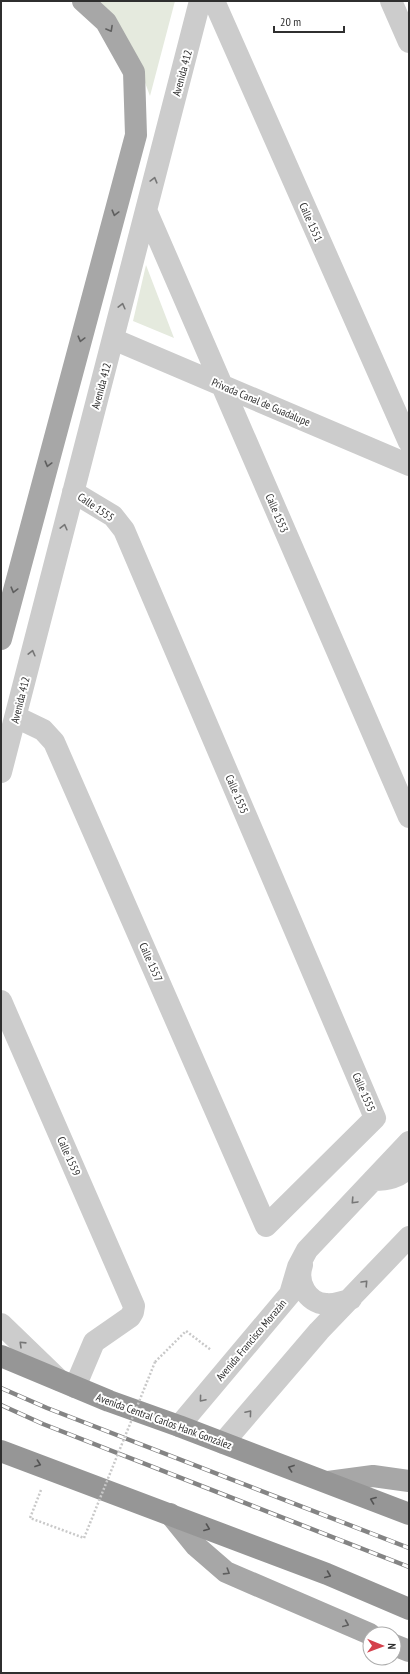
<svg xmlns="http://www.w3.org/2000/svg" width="410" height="1674" font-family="'PT Sans Narrow',sans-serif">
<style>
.green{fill:#e5eade}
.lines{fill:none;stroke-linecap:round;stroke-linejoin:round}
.path{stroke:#c9c9c9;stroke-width:2.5;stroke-dasharray:2 2;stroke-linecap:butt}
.minor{stroke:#ccc;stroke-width:22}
.major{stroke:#a7a7a7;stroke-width:22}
.highway{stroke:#969696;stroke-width:22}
.rail-casing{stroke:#848484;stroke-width:4.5}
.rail{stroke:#fff;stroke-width:3;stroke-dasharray:9;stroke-linecap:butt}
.path-bridge{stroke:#c9c9c9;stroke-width:2.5;stroke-dasharray:2 2;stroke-linecap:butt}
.oneway{stroke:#5f5f5f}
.oneway2{stroke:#767676}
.oneway3{stroke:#535353}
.labels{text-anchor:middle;stroke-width:4;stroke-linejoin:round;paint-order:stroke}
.street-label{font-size:11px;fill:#2f2f2f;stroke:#fff}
</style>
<rect width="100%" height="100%" fill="#fff"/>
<!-- green -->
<path class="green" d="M96 1H175L150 96 131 45Z
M146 265 174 338 133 321Z"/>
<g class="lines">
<!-- path -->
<path class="path" d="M155 1362 186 1331 211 1350
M41 1490 30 1518 84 1538"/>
<!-- minor -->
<path class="minor" d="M214 1 409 442
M391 1 409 42
M146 210 409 817
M113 339 409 465
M16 717 43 730 54 742 266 1226 375 1118 124 530 113 516 73 492
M1 772 200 1
M1 1001 134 1306 133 1312 130 1317 94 1342 75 1387
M373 1180C388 1180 398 1178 409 1167
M302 1265C296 1282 307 1303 326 1304 335 1305 343 1302 351 1299
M1 1324 59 1380
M179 1426 290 1294 298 1267 307 1250 409 1142
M223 1443 319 1331 409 1237"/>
<!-- major -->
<path class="major" d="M1 639 136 135 134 72 106 22 83 1
M328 1482 373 1476 409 1481
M170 1514 196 1546 226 1572 370 1634
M394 1645 409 1651"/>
<!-- highway -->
<path class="highway" d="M1 1356 109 1401 179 1426 409 1514
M1 1451 327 1574 409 1609"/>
<!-- rail casing -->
<g class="rail-casing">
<path id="rail" d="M1 1388 47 1408 409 1548
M1 1405 43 1424 409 1567"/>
</g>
<!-- rail -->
<use href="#rail" class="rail"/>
<!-- path-bridge -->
<path class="path-bridge" d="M84 1538 155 1362"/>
</g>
<!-- one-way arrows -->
<defs><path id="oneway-chevron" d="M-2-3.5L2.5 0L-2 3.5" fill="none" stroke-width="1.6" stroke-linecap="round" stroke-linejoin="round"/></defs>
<g class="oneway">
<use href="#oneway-chevron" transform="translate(110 29) rotate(61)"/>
<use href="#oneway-chevron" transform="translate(115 213) rotate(105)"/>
<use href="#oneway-chevron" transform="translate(81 339) rotate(105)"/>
<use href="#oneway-chevron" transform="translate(48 464) rotate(105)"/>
<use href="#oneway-chevron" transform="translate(14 590) rotate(105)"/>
<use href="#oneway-chevron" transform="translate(227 1572) rotate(32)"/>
<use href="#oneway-chevron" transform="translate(346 1624) rotate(23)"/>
</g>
<g class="oneway2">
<use href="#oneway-chevron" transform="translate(154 180) rotate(-75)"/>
<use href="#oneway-chevron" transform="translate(122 306) rotate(-76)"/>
<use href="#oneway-chevron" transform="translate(64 527) rotate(-76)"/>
<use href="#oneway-chevron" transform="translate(32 653) rotate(-76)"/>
<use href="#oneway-chevron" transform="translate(354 1201) rotate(133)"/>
<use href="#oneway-chevron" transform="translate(365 1283) rotate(-47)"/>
<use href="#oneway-chevron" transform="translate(22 1344) rotate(-136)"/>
<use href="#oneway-chevron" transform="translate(202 1399) rotate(130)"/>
<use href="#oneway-chevron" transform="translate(249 1413) rotate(-50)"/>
</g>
<g class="oneway3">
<use href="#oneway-chevron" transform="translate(38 1464) rotate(20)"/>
<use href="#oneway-chevron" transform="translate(291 1468) rotate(-160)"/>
<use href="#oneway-chevron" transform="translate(373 1500) rotate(-159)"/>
<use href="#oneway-chevron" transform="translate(207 1528) rotate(21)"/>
<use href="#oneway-chevron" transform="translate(328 1575) rotate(22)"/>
</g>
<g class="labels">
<!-- street labels -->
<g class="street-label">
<text transform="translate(182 73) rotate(-75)" y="4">Avenida 412</text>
<text transform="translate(311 222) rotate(66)" y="4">Calle 1551</text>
<text transform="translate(101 386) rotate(-75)" y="4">Avenida 412</text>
<text transform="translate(261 402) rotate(23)" y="4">Privada Canal de Guadalupe</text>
<text transform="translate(96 507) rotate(34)" y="4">Calle 1555</text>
<text transform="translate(277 513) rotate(67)" y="4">Calle 1553</text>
<text transform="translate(20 700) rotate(-76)" y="4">Avenida 412</text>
<text transform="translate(237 794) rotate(67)" y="4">Calle 1555</text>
<text transform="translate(151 962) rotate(66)" y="4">Calle 1557</text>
<text transform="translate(364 1092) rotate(67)" y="4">Calle 1555</text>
<text transform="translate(69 1156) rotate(66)" y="4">Calle 1559</text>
<text transform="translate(251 1340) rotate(-50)" y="4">Avenida Francisco Morazán</text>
<text transform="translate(164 1421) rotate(20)" y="4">Avenida Central Carlos Hank González</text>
</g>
</g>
<!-- border -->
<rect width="410" height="1674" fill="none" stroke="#2f2f2f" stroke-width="4"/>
<!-- north arrow -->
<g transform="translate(382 1646) rotate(91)"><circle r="19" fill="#ffffff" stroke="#acacac"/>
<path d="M0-3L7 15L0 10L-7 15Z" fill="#d5414c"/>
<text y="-6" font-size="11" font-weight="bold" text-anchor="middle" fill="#2f2f2f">N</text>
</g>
<!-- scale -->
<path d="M274 26v6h70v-6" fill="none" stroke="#2f2f2f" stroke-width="2"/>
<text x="280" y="26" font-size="12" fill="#2f2f2f" stroke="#ffffff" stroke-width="3" paint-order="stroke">20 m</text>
</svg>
